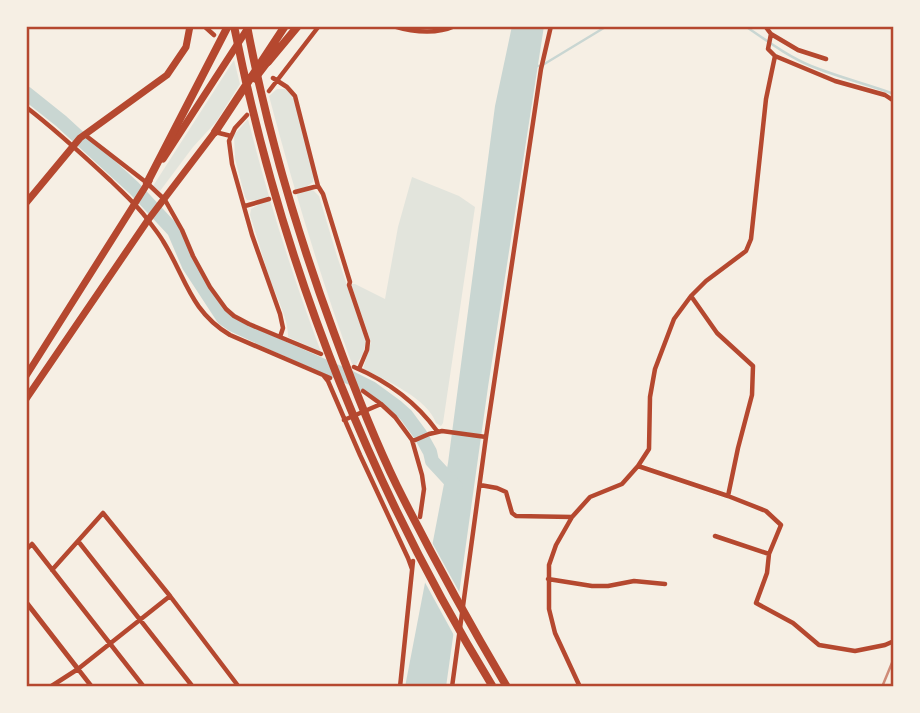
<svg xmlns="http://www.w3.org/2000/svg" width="920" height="713" font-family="Mulish,sans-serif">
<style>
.green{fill:#e2e4dc}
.water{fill:#c9d6d2}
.pier{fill:#f6efe4}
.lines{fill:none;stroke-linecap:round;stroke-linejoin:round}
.stream{stroke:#c9d6d2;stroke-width:2.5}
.river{stroke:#c9d6d2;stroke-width:14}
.minor{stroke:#b5482f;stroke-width:4.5}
.tertiary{stroke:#b5482f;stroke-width:5}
.primary{stroke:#b5482f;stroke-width:7}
.trunk{stroke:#b5482f;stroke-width:7}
.motorway{stroke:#b5482f;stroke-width:8}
.rail{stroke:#cf8b77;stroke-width:2.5}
.neatline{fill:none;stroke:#b5482f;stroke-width:2.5}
</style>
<rect width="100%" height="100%" fill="#f6efe4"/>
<!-- green -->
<path class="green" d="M234 60 240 84 216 122 193 147 160 191 153 186Z
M277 89H286L293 96 314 175 313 182 306 187 314 191 319 196 337 256 366 341 363 354 355 366 352 364C320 276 293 187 269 96Z
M248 119C268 198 292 275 321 352L288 337C289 319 274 292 268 274 262 254 256 234 250 215L251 209 258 205 256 200H247L245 197 235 159 234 135Z
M412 177 459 196 475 207 443 423 441 426 436 423C428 399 386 380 363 369L371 342 351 284H355L385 299 398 227Z"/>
<!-- water -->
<path class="water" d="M512 26H544L488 387 446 687H405L448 463 495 106Z"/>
<!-- pier -->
<path class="pier" d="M429 537 462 597 456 639 422 577Z"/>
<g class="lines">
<!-- stream -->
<path class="stream" d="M745 26C766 40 787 56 811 66 838 77 867 84 894 94
M534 66H541L607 26"/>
<!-- river -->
<path class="river" d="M26 93 61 121 134 188 174 231 189 266 223 318 233 325 274 344 351 378 371 388 397 407 406 415 420 434 430 452 432 461 456 487"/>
<!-- minor -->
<path class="minor" d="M204 26 214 35
M393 26C413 32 435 35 455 26
M765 26 771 34 768 49 775 56 835 81 885 95 894 101
M771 34 798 50 826 59
M273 78 287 87 295 96 318 186 323 194 350 282 349 285 368 341 367 350 359 369
M269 91 319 26
M26 107C56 130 83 155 111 181 123 193 137 205 148 220 153 227 159 234 163 241 186 278 190 311 230 335L330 378
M247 115 235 128 229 141 232 164 252 235 280 314 283 328 280 337 321 354
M215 132 231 136
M85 135 147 183 165 200 182 230 193 256 210 287 226 309 234 316 249 324 280 337
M295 192 318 186
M245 206 269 199
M691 296 717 333 753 366 752 395 738 448 728 496
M354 367C387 381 416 402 437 431
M324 376 328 381 360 455 408 558 412 569
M363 391 381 404 395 417 412 440 422 475 424 489 420 517
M344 420 381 404
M413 441 429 434 442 431 486 437
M638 466 728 496 766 511 781 525 769 554 767 573 756 603 793 623 819 645 855 651 885 645 894 641
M480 485 497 488 506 492 512 513 516 516 572 517
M715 536 769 554
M78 541 193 687
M26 550 32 544 144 687
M52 570 103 513 170 596 239 687
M548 579 592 586H608L634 581 665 584
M78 669 92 687
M50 687 78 669 170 596
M400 687 413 561
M452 687 486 437 541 69 551 26
M580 687 555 633 549 609V565L556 545 572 517 590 497 622 484 638 466 649 449 650 397 655 369 674 319 691 296 706 281 746 251 751 239 766 99 775 56"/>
<!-- tertiary -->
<path class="tertiary" d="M26 602 78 669"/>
<!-- primary -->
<path class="primary" d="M26 203 80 138 167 75 186 47 190 26"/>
<!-- trunk -->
<path class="trunk" d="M255 79 271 58
M163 159 248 28
M26 376 149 181
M26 399 148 220 218 128"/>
<!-- motorway -->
<path class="motorway" d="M234 26C281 261 368 483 493 687
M247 26C267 131 297 233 334 333 353 385 373 437 397 486 431 554 468 621 507 687
M268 62 298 26
M215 132 285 26
M147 183 228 26"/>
<!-- rail -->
<path class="rail" d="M882 687 894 658"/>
</g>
<!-- border -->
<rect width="920" height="713" fill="none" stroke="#f6efe4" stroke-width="56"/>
<rect x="28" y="28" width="864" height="657" class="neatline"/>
</svg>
